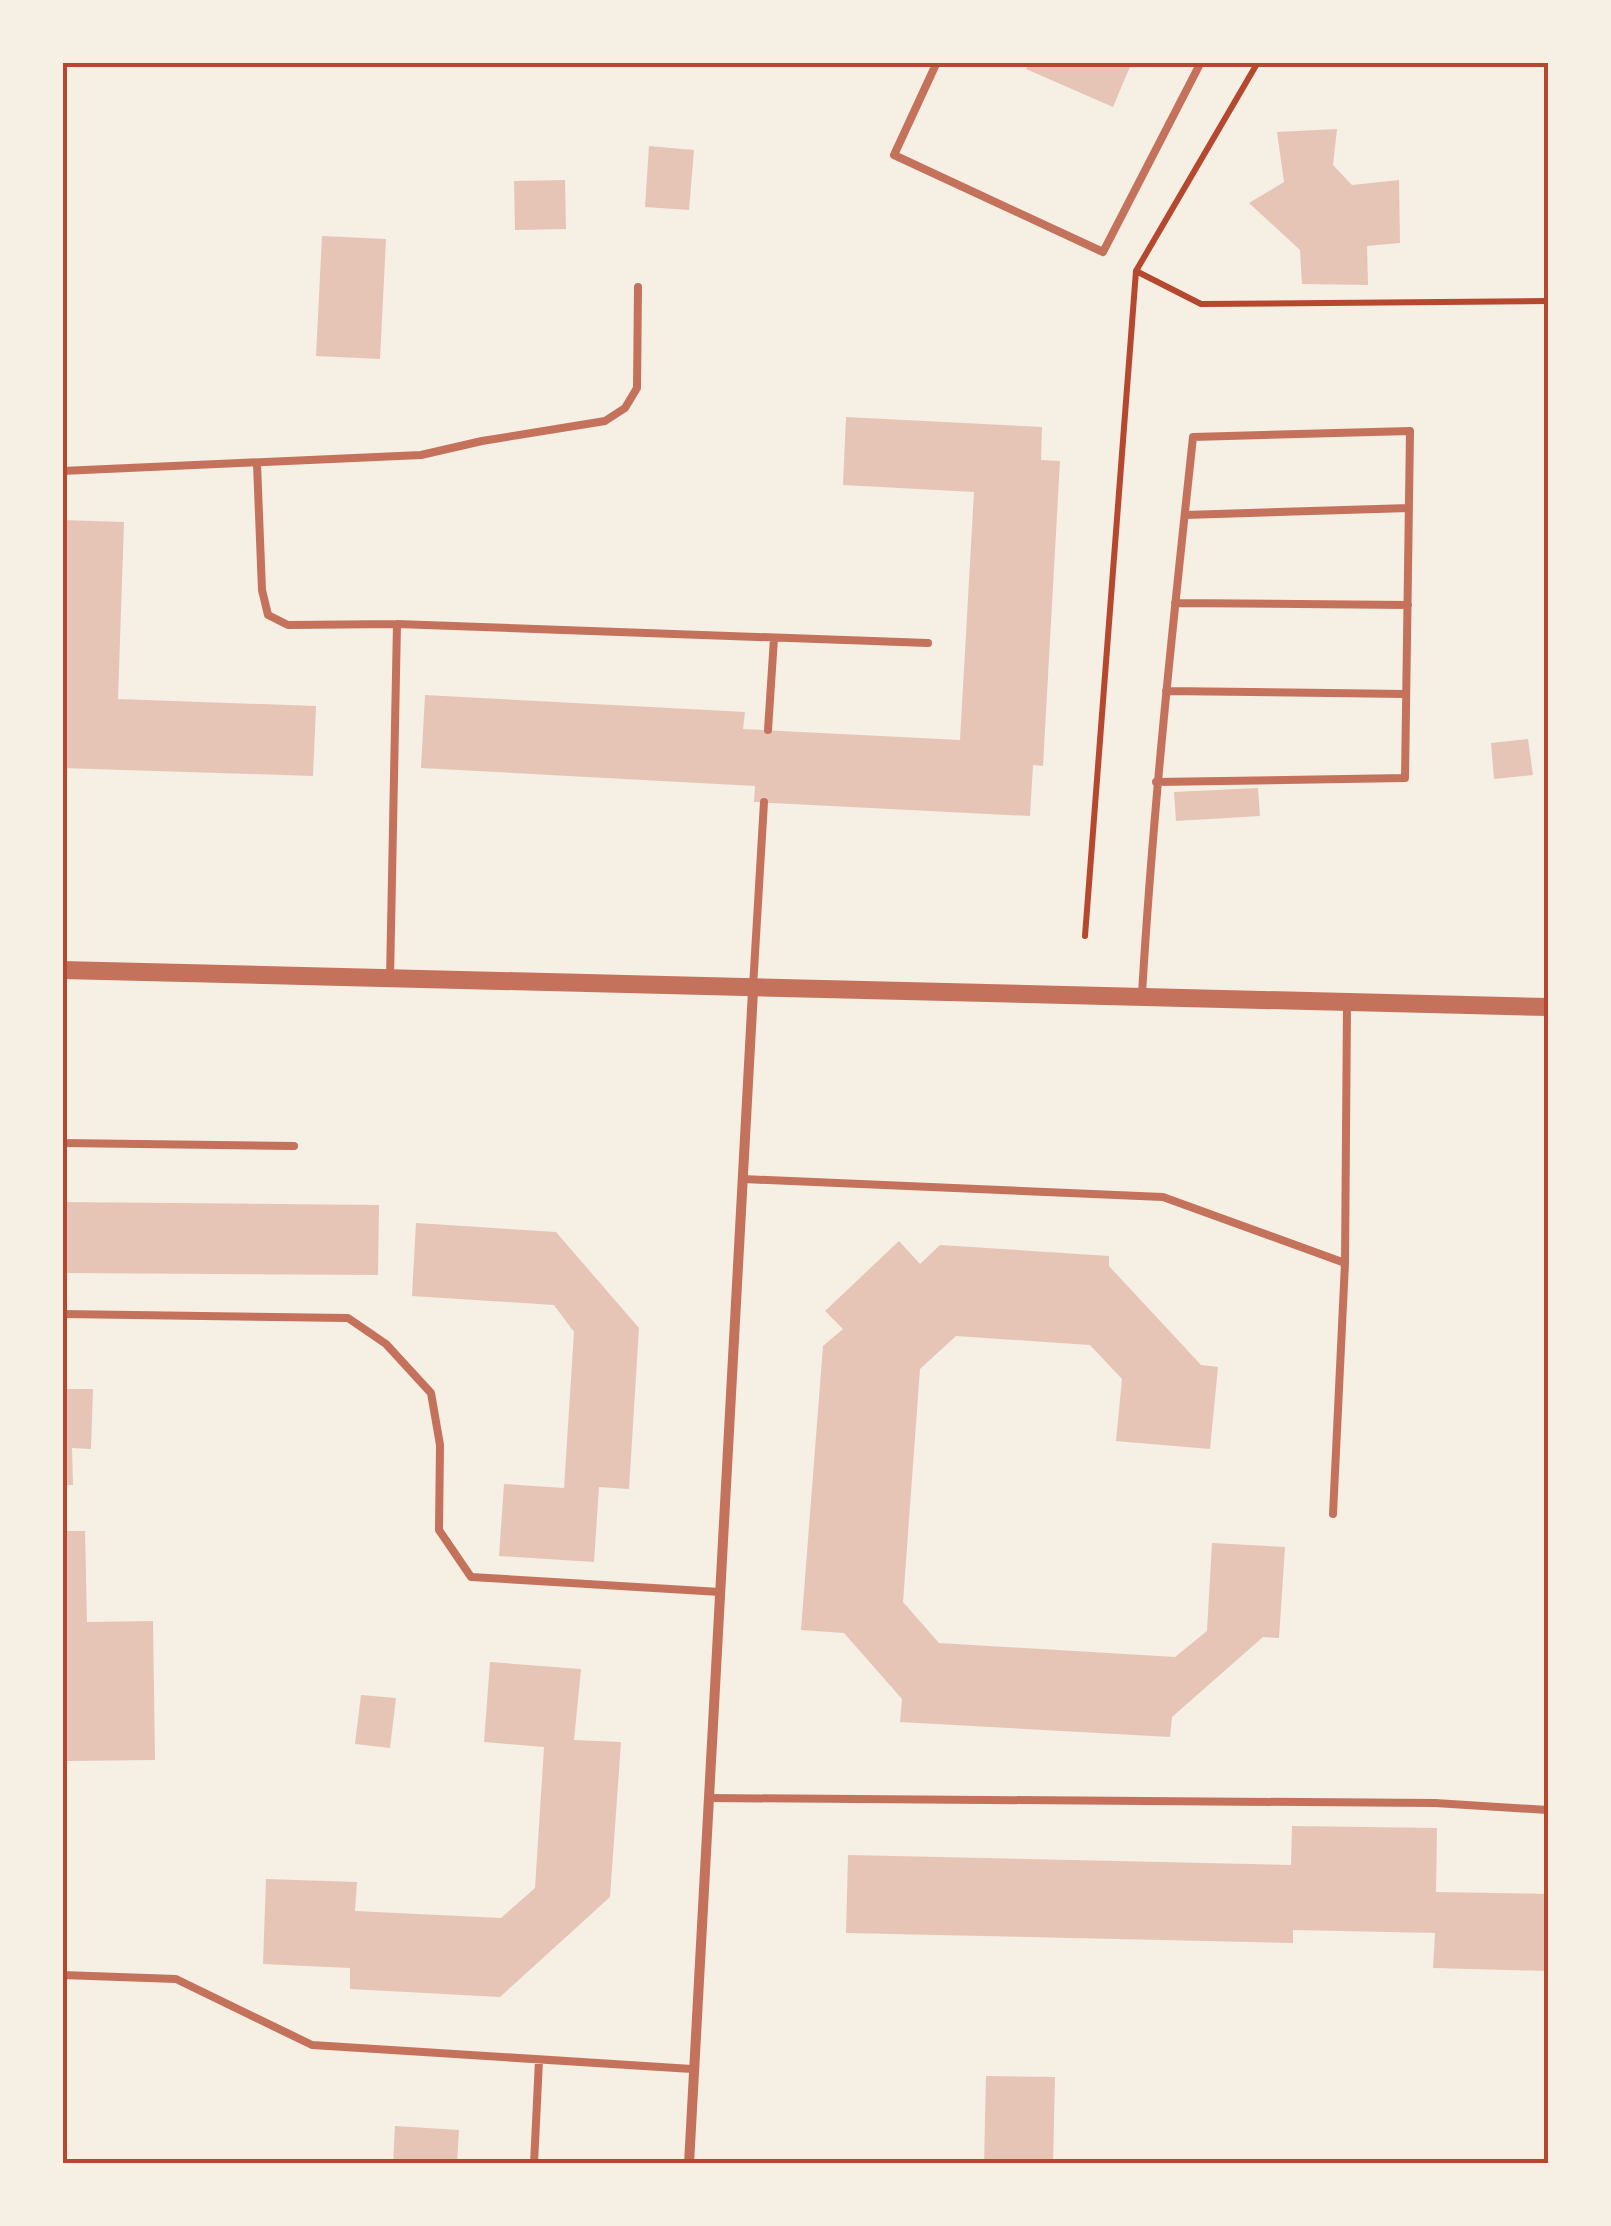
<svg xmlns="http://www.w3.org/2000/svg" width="1611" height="2226" font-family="Overpass,sans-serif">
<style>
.building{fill:#e6c5b7}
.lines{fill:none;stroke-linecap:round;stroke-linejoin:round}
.path{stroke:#b5482f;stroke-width:6}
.service{stroke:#c5725c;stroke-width:8}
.minor{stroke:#c5725c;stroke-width:10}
.tertiary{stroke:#c5725c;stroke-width:18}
.neatline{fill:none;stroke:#b5482f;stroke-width:4}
</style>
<rect width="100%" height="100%" fill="#f6efe4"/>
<!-- building -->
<path class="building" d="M1029 62H1132L1113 107 1026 69Z
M1337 129 1333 165 1352 185 1399 180 1400 243 1367 246 1368 285 1302 284 1300 250 1249 203 1284 182 1277 132Z
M649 146 694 150 689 210 645 207Z
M565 180 566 229 515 230 514 181Z
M322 236 386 239 380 359 316 356Z
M846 417 1042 427 1041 460 1060 461 1043 766 1033 765 1030 816 754 802 755 786 421 768 425 695 745 712 743 729 960 740 974 492 843 485Z
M62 520 124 522 118 699 316 706 313 776 62 768Z
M1528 739 1533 775 1494 779 1491 743Z
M1258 788 1260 816 1176 821 1174 792Z
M62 1202 379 1205 378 1275 62 1273Z
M416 1223 556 1232 639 1328 629 1489 599 1487 594 1562 499 1556 504 1484 564 1488 574 1332 554 1305 412 1296Z
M899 1241 920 1264 940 1245 1109 1256V1266L1201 1365 1218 1367 1210 1449 1116 1441 1122 1379 1090 1345 956 1336 920 1369 903 1602 939 1643 1175 1657 1207 1631 1212 1543 1285 1547 1279 1638 1263 1637 1172 1717 1170 1737 900 1722 902 1699 844 1633 801 1630 823 1346 843 1329 825 1311Z
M62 1389H93L91 1449 72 1448 73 1485H62Z
M62 1531H85L87 1622 153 1621 155 1760 67 1761V1774H62Z
M490 1662 581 1669 574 1740 621 1742 610 1897 500 1997 350 1989V1968L263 1964 266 1879 357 1882 355 1911 501 1918 535 1888 544 1747 484 1742Z
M361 1695 396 1698 390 1748 355 1744Z
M1292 1826 1437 1828 1436 1892 1548 1894V1971L1433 1968 1435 1933 1293 1930V1943L846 1933 848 1855 1291 1865Z
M986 2076 1055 2077 1053 2164H984Z
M395 2126 459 2130 457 2164H393Z"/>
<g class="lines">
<!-- path -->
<path class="path" d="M1136 271 1258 62
M1085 936 1136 271 1201 304 1548 301"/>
<!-- service -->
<path class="service" d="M937 62 894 155 1103 252 1201 62
M257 464 262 590 268 615 288 625 397 624 928 643
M62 471 421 455 482 441 605 421 625 408 637 388 638 287
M1185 515 1409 508
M1175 603 1408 605
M1166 691 1406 694
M768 730 774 638
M390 979 397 624
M753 987 764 802
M1142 994C1153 808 1173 623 1193 437L1410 431 1405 778 1156 782
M62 1143 294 1146
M743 1179 1163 1197 1345 1263
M62 1314 348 1318 386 1344 431 1393 440 1445 439 1530 471 1577 720 1592
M1333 1514 1345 1263 1347 1004
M709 1798 1435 1803 1548 1810
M62 1975 176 1979 312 2045 692 2069
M534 2164 539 2060"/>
<!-- minor -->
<path class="minor" d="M689 2164 753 991"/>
<!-- tertiary -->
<path class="tertiary" d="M62 970 1548 1007"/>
</g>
<!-- border -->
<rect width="1611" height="2226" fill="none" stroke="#f6efe4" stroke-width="130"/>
<rect x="65" y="65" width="1481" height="2096" class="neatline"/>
</svg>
